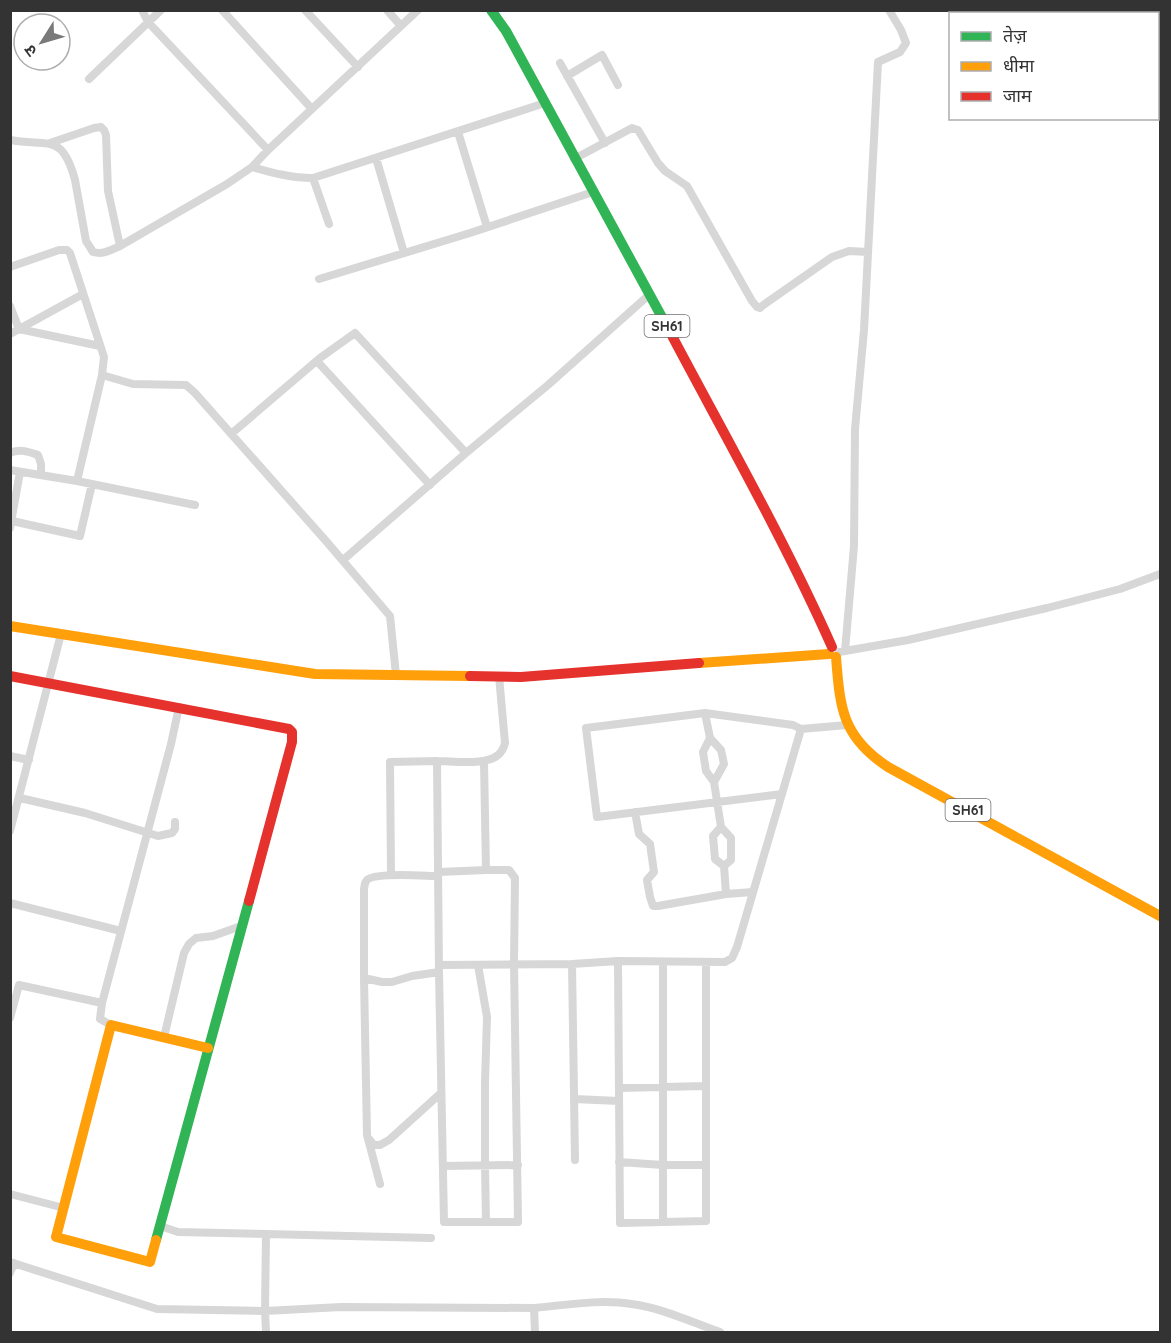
<svg xmlns="http://www.w3.org/2000/svg" width="1171" height="1343" font-family="Quicksand,'Noto Sans Devanagari',sans-serif">
<style>
.lines{fill:none;stroke-linecap:round;stroke-linejoin:round}
.street{stroke:#d7d7d7;stroke-width:8}
.fast{stroke:#30b455;stroke-width:10}
.slow{stroke:#ff9f0a;stroke-width:10}
.jam{stroke:#e5322d;stroke-width:10}
.labels{text-anchor:middle;stroke-width:6;stroke-linejoin:round;paint-order:stroke}
.shield{fill:#fff;stroke:#707070;stroke-width:1.5}
.shield-label{font-size:14px;font-weight:bold;fill:#333}
</style>
<rect width="100%" height="100%" fill="#fff"/>
<g class="lines">
<!-- street -->
<path class="street" d="M142 10 148 22 268 150
M222 10 312 109
M305 10 358 67
M387 10 401 26
M560 63 605 143
M567 76 602 55 618 85
M89 79 161 10
M458 132 487 227
M10 140C48 147 62 132 75 180L86 241 93 252C103 255 111 250 120 246L227 184 252 167 268 150 418 10
M50 143 94 128 101 127 104 130 106 135 108 191 120 246
M376 158 404 253
M574 159 632 128 638 130 658 163 665 171 687 186 752 301 757 307 760 308 762 306 832 257 849 251 868 252
M252 167C273 173 292 178 313 178L545 103
M313 178 329 224
M10 267 59 250H67L70 253 104 357 102 375
M319 279 470 233 593 192
M10 306 19 329 100 346
M10 334 83 294
M317 361 430 485
M231 434 320 358 355 333 466 453
M10 453C19 448 29 452 38 455L41 464V475
M10 470 77 481 102 375 133 384 186 385 195 393 326 541 390 616 396 675
M77 481 195 505
M12 521 80 536 92 484
M10 528 20 472
M343 560 466 453 548 385 650 294
M845 651 854 546 855 429 864 330 878 62 900 52 906 43 901 30 889 10
M839 652 908 640 1047 608 1120 589 1160 574
M705 713 710 738 721 750 724 764 714 782 721 827 731 838V860L724 866 726 894
M710 738 703 752 706 771 714 782
M10 756 29 760
M484 762 486 870H509L515 878 514 964 518 1222H444L439 972 437 761C453 761 486 766 498 755 502 752 504 747 505 743L499 676
M782 794 597 817 586 728 705 713 793 725 801 729
M20 798 85 813 158 836 172 833 175 829V822
M635 812 639 834 650 844 654 872 647 880 650 897 653 906H658L726 894 753 892
M721 827 713 836 715 859 724 866
M10 831 61 634
M439 872 486 870
M391 875 390 762 437 761
M10 903 121 931
M618 961 620 1223 706 1221V962
M663 962V1222
M572 964 575 1160
M439 965 572 964 618 961 725 962 732 958 737 947 801 729 847 725
M478 965 487 1017 485 1083V1165L486 1222
M364 978V889C365 885 364 883 367 880 375 872 425 876 438 876
M102 1003 171 744 179 707
M10 1018 19 985 102 1003 100 1019 111 1025
M164 1037 184 953 189 944 196 938 213 936 241 926
M619 1088 706 1086
M574 1099 619 1101
M369 1139 374 1145H380L389 1140 441 1093
M619 1162 663 1165H706
M443 1166 518 1165
M380 1184 367 1135 364 978 382 982H392L412 976 439 972
M10 1194 64 1208
M266 1234 431 1238
M10 1262 157 1309 265 1311 266 1234 178 1232 160 1226
M10 1273 14 1263
M266 1332 265 1311 341 1307 534 1308
M535 1332 534 1308C566 1305 600 1299 632 1304 662 1308 691 1322 720 1332"/>
<!-- fast -->
<path class="fast" d="M491 10 506 31 670 332
M156 1240 249 901"/>
<!-- slow -->
<path class="slow" d="M10 626 315 674 470 676
M836 657C840 708 842 737 888 767L1160 916
M699 663 829 654
M156 1240 150 1262 56 1237 111 1025 208 1048"/>
<!-- jam -->
<path class="jam" d="M670 332C725 436 784 539 832 647
M10 676 289 729 292 732V742L249 901
M470 676 521 677 699 663"/>
</g>
<g class="labels">
<!-- shield labels -->
<g class="shield">
<rect x="644.5" y="315" width="45" height="22" rx="4.5"/>
<rect x="945.5" y="799" width="45" height="22" rx="4.5"/>
</g>
<g class="shield-label">
<text x="667" y="331">SH61</text>
<text x="968" y="815">SH61</text>
</g>
</g>
<!-- border -->
<rect width="1171" height="1343" fill="none" stroke="#333333" stroke-width="24"/>
<!-- legend -->
<rect x="949" y="12" width="210" height="108" fill="#ffffff" stroke="#adadad" stroke-width="1.5"/>
<rect x="961" y="32" width="30" height="9" fill="#30b455" stroke="#adadad" stroke-width="1.5"/>
<text x="1003" y="42" font-size="18" fill="#333333">तेज़</text>
<rect x="961" y="62" width="30" height="9" fill="#ff9f0a" stroke="#adadad" stroke-width="1.5"/>
<text x="1003" y="72" font-size="18" fill="#333333">धीमा</text>
<rect x="961" y="92" width="30" height="9" fill="#e5322d" stroke="#adadad" stroke-width="1.5"/>
<text x="1003" y="102" font-size="18" fill="#333333">जाम</text>
<!-- north arrow -->
<g transform="translate(42 42) rotate(233)"><circle r="28" fill="#ffffff" stroke="#adadad" stroke-width="1.5"/>
<path d="M0-4.5L10 22L0 15L-10 22Z" fill="#7a7a7a"/>
<text y="-9" font-size="16" font-weight="bold" text-anchor="middle" fill="#333333">उ</text>
</g>
</svg>
